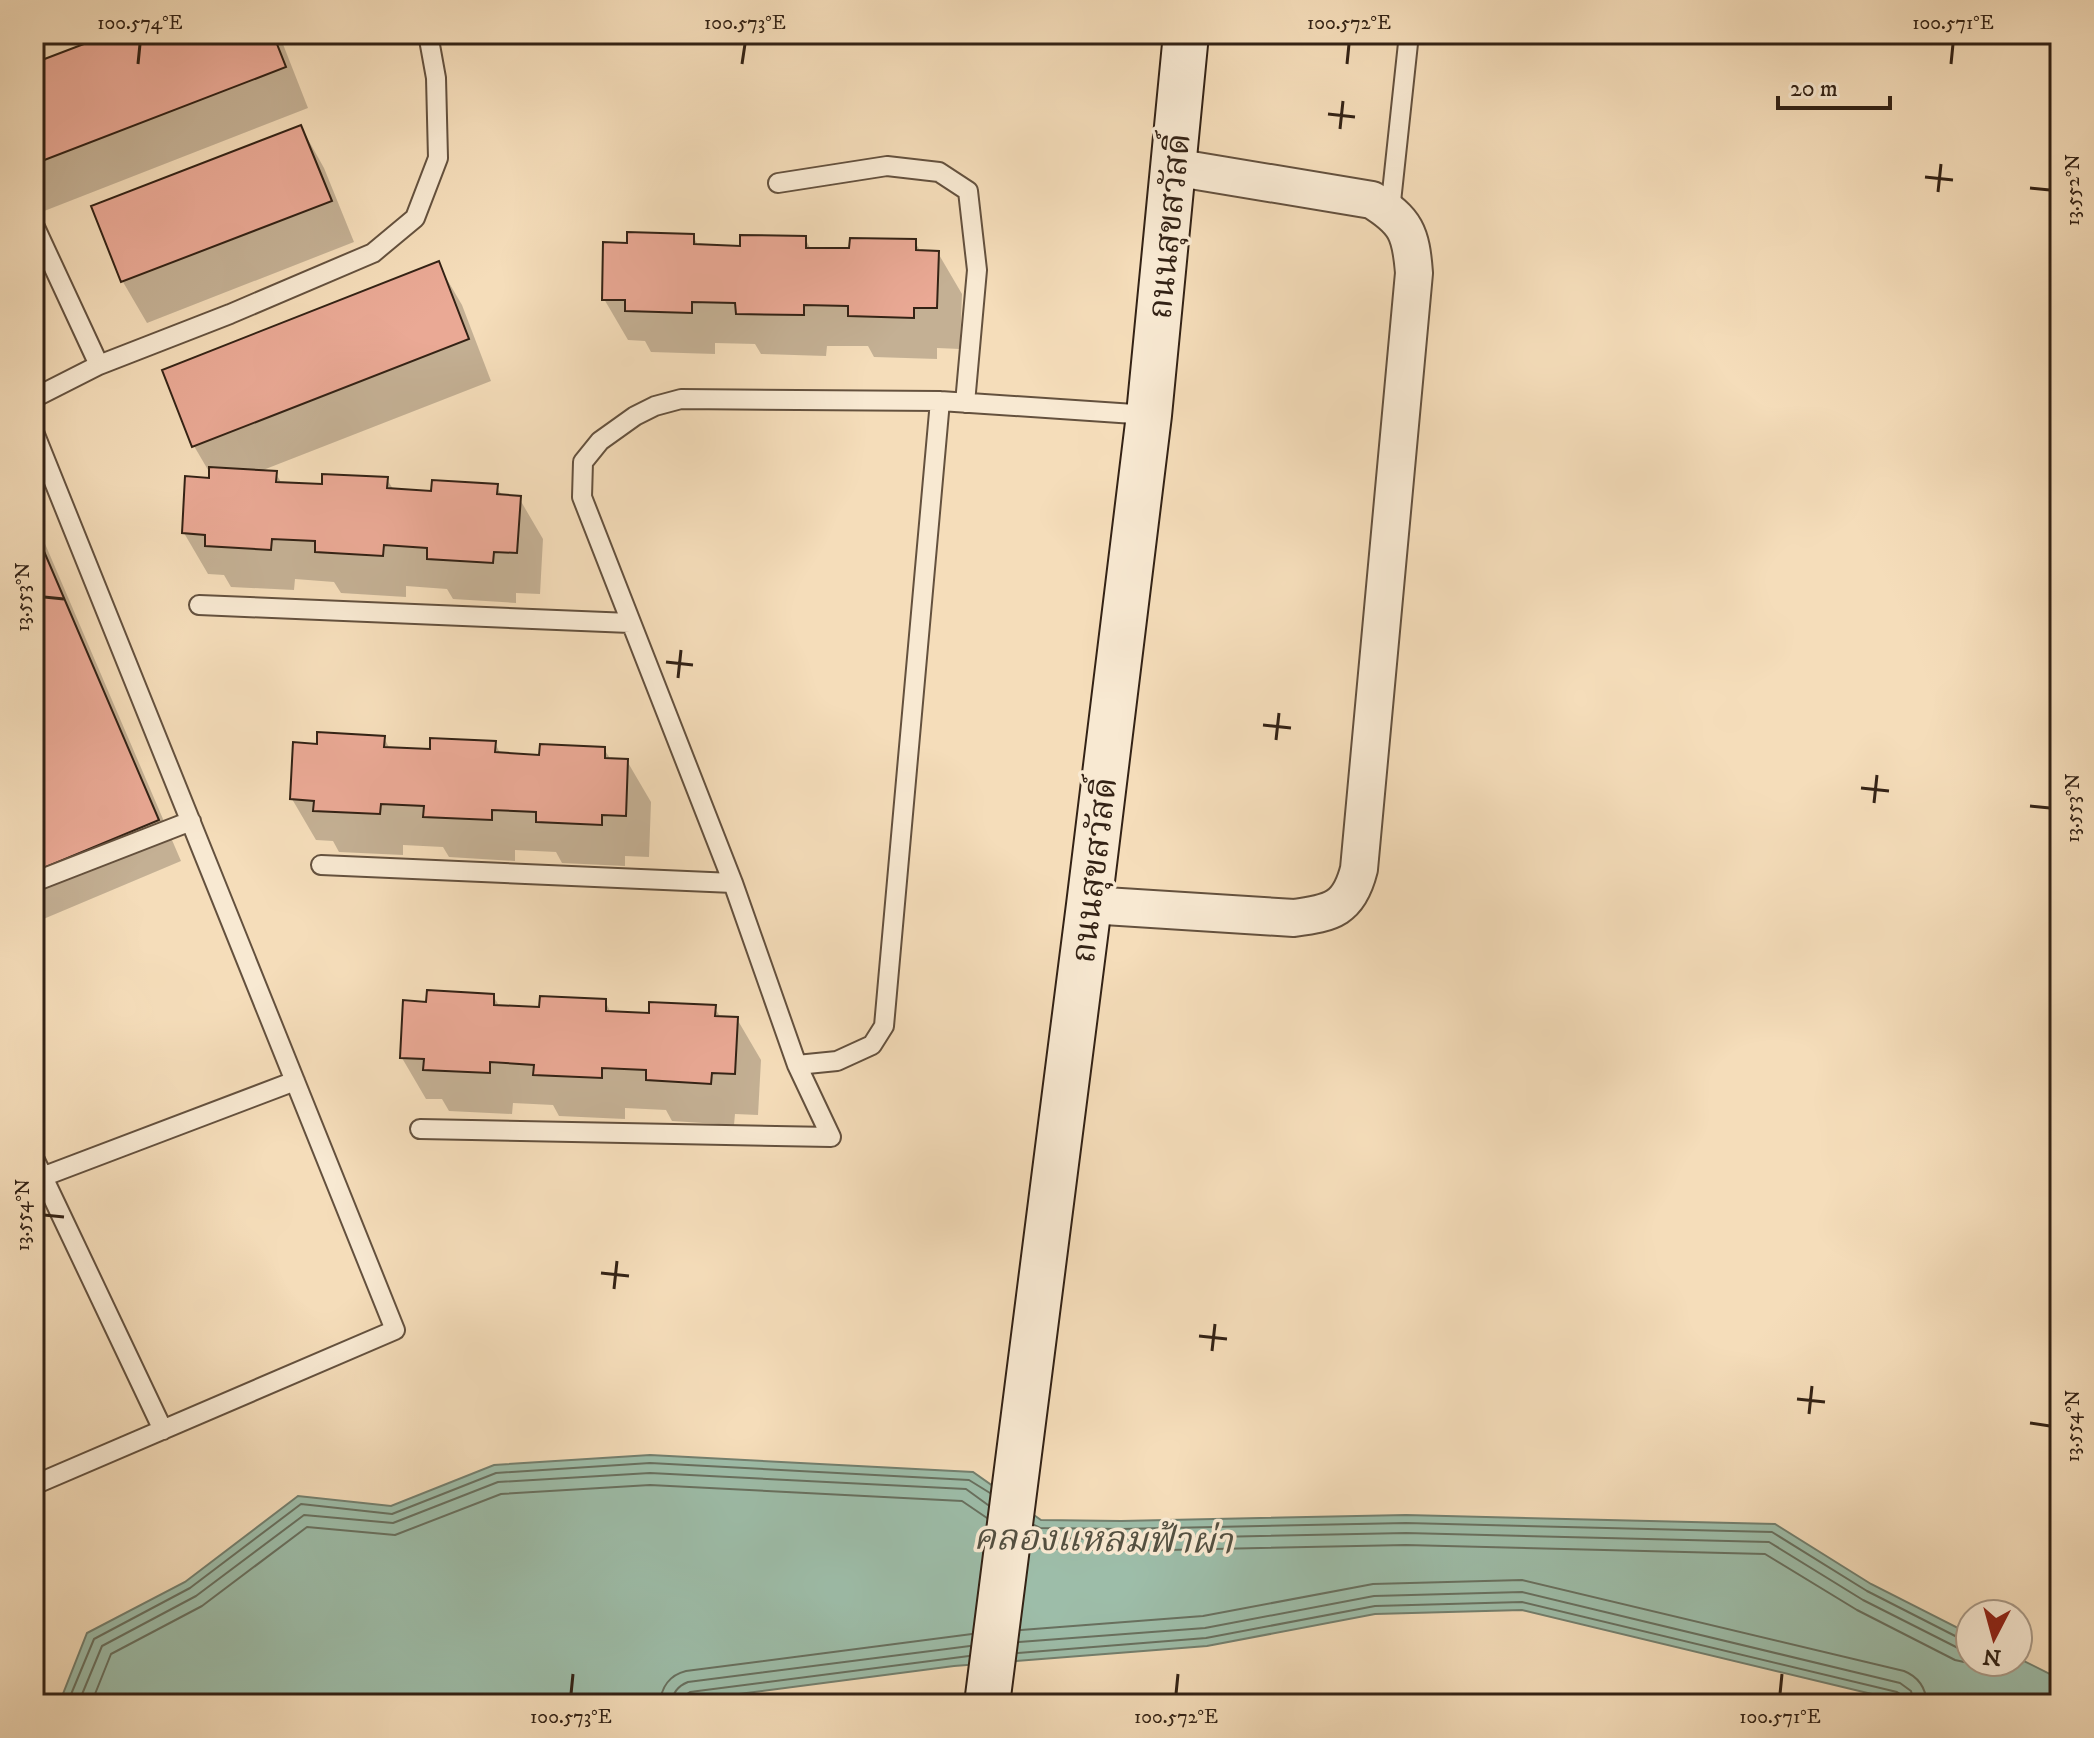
<svg xmlns="http://www.w3.org/2000/svg" width="2094" height="1738" font-family="'IM FELL DW Pica','Noto Serif Thai',serif">
<style>
.water{fill:#9dbda9;stroke:#737f6e;stroke-width:2}
.shadow{fill:#0003}
.lines{fill:none;stroke-linecap:round;stroke-linejoin:round}
.shore{stroke:#68705f;stroke-width:2}
.building{fill:#eaa995;stroke:#332215;stroke-width:2}
.lane-casing{stroke:#64513e;stroke-width:22}
.street-casing{stroke:#64513e;stroke-width:40}
.secondary-casing{stroke:#332215;stroke-width:48}
.lane{stroke:#f8e9d2;stroke-width:18}
.street{stroke:#f8e9d2;stroke-width:36}
.secondary{stroke:#f8e9d2;stroke-width:44}
.ticks{fill:none;stroke:#332215;stroke-width:3}
.labels{text-anchor:middle;stroke-width:7;stroke-linejoin:round;paint-order:stroke}
.street-label{font-size:34px;fill:#332215;stroke:#f8e9d2}
.water-label{font-size:36px;font-style:italic;fill:#535041;stroke:#f8e9d2}
.neatline{fill:none;stroke:#332215;stroke-width:3}
.ticks-label{font-size:20px;text-anchor:middle;fill:#332215}
</style>
<rect width="100%" height="100%" fill="#f5ddba"/>
<filter id="stains"><feTurbulence type="fractalNoise" baseFrequency=".0025" numOctaves="4"/><feColorMatrix values="0 0 0 0 .2 0 0 0 0 .09 0 0 0 0 .02 0 0 0 .5 -.17"/></filter>
<radialGradient id="worn" r=".72"><stop offset=".6" stop-color="#630" stop-opacity="0"/><stop offset="1" stop-color="#630" stop-opacity=".3"/></radialGradient>
<!-- water -->
<path class="water" d="M650 1455 973 1472 1041 1520 1121 1521 1406 1515 1775 1524 1871 1584 1970 1634V1662H2018V1658L2060 1679V1704H1905L1901 1701 1522 1610 1375 1614 1207 1646 954 1666 661 1704H59L87 1633 185 1582 298 1496 391 1506 494 1465Z"/>
<!-- shadow -->
<path class="shadow" d="M116 34H279L308 108 34 215V66Z
M301 127 324 168 354 242 147 323 123 282 94 207Z
M693 236 699 247 742 248 805 238 811 250H851L914 241 921 252 938 253 962 294 960 349 937 348V359L874 357 868 346H827L826 356 761 354 755 344 715 343V354L651 352 645 341 628 340 604 299 629 245Z
M438 264 462 305 491 381 258 472H275L282 484 324 486 387 479 394 491 433 493 496 486 503 497 519 498 543 539 540 594 516 593V603L453 599 447 589 406 586V597L341 593 334 582 295 579 294 590 231 587 224 575 208 574 184 533 211 480V475L194 446Z
M34 518 181 861 34 923Z
M384 738 390 749 432 751 495 743 501 755 541 757 604 749 611 760 627 761 651 802 649 857 625 856V866L562 863 556 852 515 850V861L449 857 443 847 403 845V855L339 852 333 841 316 840 292 799 319 746Z
M493 996 500 1007 541 1009 605 1001 611 1013 651 1015 714 1007 721 1018 737 1019 761 1060 758 1115 735 1114 734 1125 672 1121 666 1110 625 1108V1119L559 1116 553 1105 513 1103 512 1114 449 1111 442 1099H426L402 1058 428 1004Z"/>
<g class="lines">
<!-- shore -->
<path class="shore" d="M1034 1525 1040 1528 1121 1529 1406 1523 1772 1532 1867 1591 1963 1640H1970
M1033 1536 1041 1538 1122 1539 1406 1533 1769 1542 1863 1600 1960 1649 1970 1651
M1031 1548 1121 1551 1406 1545 1765 1554 1857 1610 1955 1660 1964 1662H1974
M1021 1630 1203 1616 1373 1584 1522 1580 1904 1671C1919 1677 1926 1688 1927 1704
M1019 1642 1205 1628 1374 1596 1522 1592 1900 1683 1911 1691 1914 1704
M1018 1653 1206 1638 1375 1606 1522 1602 1897 1692 1903 1696 1904 1704
M67 1704 94 1639 190 1588 301 1504 392 1514 496 1473 650 1463 969 1480 990 1493
M78 1704 102 1646 196 1596 304 1515 393 1523 498 1482 650 1473 966 1489 988 1505
M91 1704 111 1654 202 1606 307 1527 395 1535 501 1494 650 1485 962 1501 987 1518
M660 1704C661 1687 670 1675 686 1671L972 1634
M672 1704C672 1693 678 1686 688 1682L970 1646
M682 1704 684 1696 690 1692 969 1656"/>
</g>
<!-- building -->
<path class="building" d="M110 34H273L286 67 34 164V63Z
M301 125 332 201 121 282 91 206Z
M627 232 694 234V244L740 246V235L806 236V248H849L850 238 916 239V250L939 251 937 308H914V318L848 316V306L804 305V315L736 314 735 303 692 302V313L625 311V300H602L603 242 627 243Z
M439 261 469 339 192 447 162 370Z
M209 467 277 471 276 482 322 484V474L388 477 387 488 431 491 432 480 498 484 497 494 521 496 517 553 494 552 493 563 427 559V548L384 545 383 556 315 552V541L272 539 271 550 205 546V535L182 533 185 476 209 478Z
M34 528 159 820 34 872Z
M317 732 385 736 384 747 430 749V738L496 741 495 752 539 755 540 744 605 747V758L628 759 626 816 602 815V825L536 822V812L492 810V820L423 817 424 806 381 804 380 814 313 811 314 801 290 799 293 742 317 744Z
M427 990 494 994V1005L539 1007 540 996 606 999V1011L649 1013V1002L716 1005 715 1016 738 1017 735 1074 712 1073 711 1084 646 1080V1070L602 1068V1078L533 1075 534 1065 490 1062V1073L423 1070 424 1059 400 1058 403 1000 426 1002Z"/>
<g class="lines">
<!-- lane casing -->
<g class="lane-casing">
<path id="lane" d="M778 183 887 166 939 172 968 191 977 270 965 403
M1390 211 1409 34
M34 225 99 365
M34 398 99 365 230 314 373 253 415 218 438 158 436 78 428 34
M34 432 395 1330 34 1485
M199 605 630 623
M321 865 733 883
M34 882 191 821
M797 1065 837 1061 872 1045 884 1026 940 401
M420 1129 831 1137 797 1065 733 883 582 497 583 462 600 441 635 416 655 406 681 399 940 401 1149 415
M34 1158 163 1430
M42 1177 295 1081"/>
</g>
<!-- street casing -->
<g class="street-casing">
<path id="street" d="M1089 905 1294 918C1332 913 1349 909 1359 869L1414 273C1411 233 1406 221 1372 200L1173 167"/>
</g>
<!-- secondary casing -->
<g class="secondary-casing">
<path id="secondary" d="M987 1704 1089 905 1149 415 1186 34"/>
</g>
<!-- lane -->
<use href="#lane" class="lane"/>
<!-- street -->
<use href="#street" class="street"/>
<!-- secondary -->
<use href="#secondary" class="secondary"/>
</g>
<!-- ticks -->
<path class="ticks" d="M138 64 140 44M742 64 745 44M1347 64 1349 44M1951 64 1953 44M1328 114 1355 117M1340 129 1343 101M1925 177 1953 180M2030 188 2050 190M1938 192 1941 164M44 597 64 599M666 662 693 665M678 678 681 650M1263 725 1291 728M1276 740 1279 713M1861 788 1889 791M1874 803 1877 775M2030 806 2050 808M44 1215 64 1217M601 1273 629 1276M614 1289 617 1261M1199 1336 1227 1339M1212 1351 1215 1324M1797 1399 1825 1402M1809 1414 1812 1386M2030 1423 2050 1426M571 1694 573 1674M1176 1694 1178 1674M1780 1694 1782 1674"/>
<g class="labels">
<!-- street labels -->
<g class="street-label">
<text transform="translate(1168 226) rotate(-84)" y="12">ถนนสุขสวัสดิ์</text>
<text transform="translate(1093 870) rotate(-83)" y="12">ถนนสุขสวัสดิ์</text>
</g>
<!-- water labels -->
<g class="water-label">
<text transform="translate(1103 1538) rotate(1)" y="13">คลองแหลมฟ้าผ่า</text>
</g>
</g>
<!-- margin -->
<rect width="2094" height="1738" fill="none" stroke="#f5ddba" stroke-width="88"/>
<!-- north arrow -->
<g transform="translate(1994 1638) rotate(186)"><circle r="38" fill="#f8e9d2" stroke="#a99986" stroke-width="2"/>
<path d="M0-6L14 30L0 20L-14 30Z" fill="#8f2418"/>
<text y="-12" font-size="22" font-weight="bold" text-anchor="middle" fill="#332215">N</text>
</g>
<!-- scale -->
<path d="M1778 96v12h112v-12" fill="none" stroke="#332215" stroke-width="4"/>
<text x="1790" y="96" font-size="24" fill="#332215" stroke="#f8e9d2" stroke-width="6" paint-order="stroke">20 m</text>
<rect x="44" y="44" width="2006" height="1650" class="neatline"/>
<g class="ticks-label">
<text x="140" y="29">100.574°E</text>
<text x="745" y="29">100.573°E</text>
<text x="1349" y="29">100.572°E</text>
<text x="1953" y="29">100.571°E</text>
<text transform="translate(2072 190) rotate(-90)" y="7">13.552°N</text>
<text transform="translate(22 597) rotate(-90)" y="7">13.553°N</text>
<text transform="translate(2072 808) rotate(-90)" y="7">13.553°N</text>
<text transform="translate(22 1215) rotate(-90)" y="7">13.554°N</text>
<text transform="translate(2072 1426) rotate(-90)" y="7">13.554°N</text>
<text x="571" y="1723">100.573°E</text>
<text x="1176" y="1723">100.572°E</text>
<text x="1780" y="1723">100.571°E</text>
</g>
<rect width="100%" height="100%" filter="url(#stains)"/>
<rect width="100%" height="100%" fill="url(#worn)"/>
</svg>
